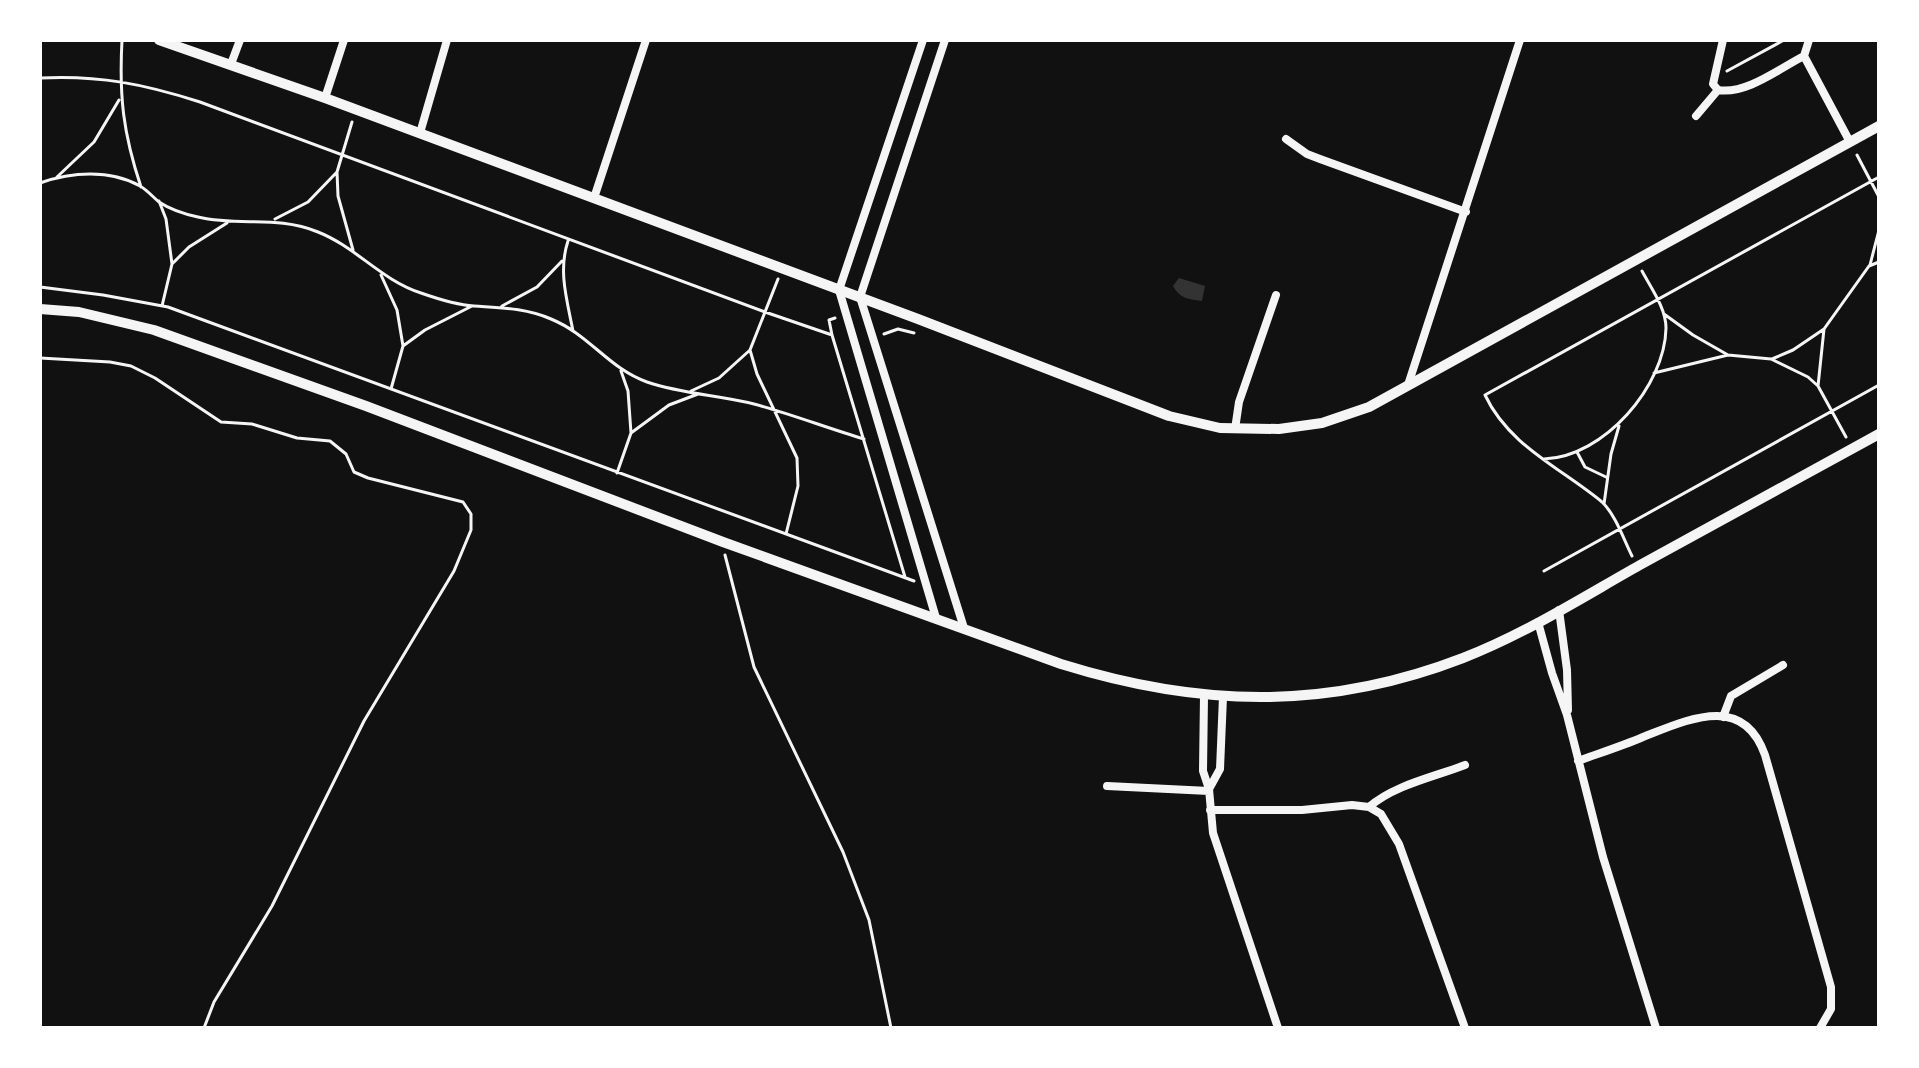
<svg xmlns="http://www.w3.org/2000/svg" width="1919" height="1068" font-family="Montserrat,sans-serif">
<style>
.water{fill:#333}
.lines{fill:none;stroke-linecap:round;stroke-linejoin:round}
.path{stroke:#f5f5f5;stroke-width:3}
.minor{stroke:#f5f5f5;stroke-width:8}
.tertiary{stroke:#f5f5f5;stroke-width:10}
</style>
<rect width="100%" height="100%" fill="#111"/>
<!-- water -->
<path class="water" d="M1179 278 1205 286 1202 301C1189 299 1180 299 1173 286Z"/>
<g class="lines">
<!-- path -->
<path class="path" d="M122 40C119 96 123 133 141 187
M1727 71 1784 40
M40 78C99 75 144 84 200 102L765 312 832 335 829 320 835 318
M352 122 337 172 338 196 353 250
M1857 155 1879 197
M57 177 94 142 119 100
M40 183C71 172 110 169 140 186 147 190 153 197 159 202 171 210 184 214 198 217 240 227 276 215 318 232 356 247 381 280 421 293 438 299 456 305 474 306 502 308 525 308 551 319 590 335 608 368 647 382 682 394 718 395 754 404 791 414 827 428 864 439
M159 201 166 219 172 264 162 306
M275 219 308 202 337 172
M568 241C558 271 567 300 573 331
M172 264 189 247 227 223
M1870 265 1879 230
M381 275 397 310 403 346 391 389
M40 287 103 295 168 307 914 581
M502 306 537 287 562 261
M1664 314 1693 335 1728 355
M884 334 898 329 914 333
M832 335 905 577
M403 346 425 330 472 306
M750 350 757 374 797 458 798 486 786 534
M40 358 110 362 131 366 155 378 221 422 252 424 297 438 330 441 346 454 354 472 368 478 463 502 471 514V530L454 571 364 721 272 906 214 1002 204 1028
M1772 359 1793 350 1824 329
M621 371 628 391 631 433
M1654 373 1728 355 1771 359 1808 377 1818 386 1846 437
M1818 386 1824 329 1869 266 1879 262
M691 391 719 378 750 350 778 279
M1577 452 1585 467 1606 477
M1544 459C1604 457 1665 386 1666 328 1666 308 1651 288 1642 271
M617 473 631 433 669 405 698 394
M1604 504 1611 454 1619 426
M725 555 754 667 843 852 869 920 891 1028
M1632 556C1624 540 1615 514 1602 502 1561 468 1509 446 1485 395L1879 177
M1544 571 1879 385"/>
<!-- minor -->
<path class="minor" d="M923 40 839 290 936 618
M945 40 860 297 964 628
M1723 40 1713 84 1718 90C1746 95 1780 68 1804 56L1809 40
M1804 56 1850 142
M231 64 240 40
M325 98 344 40
M1696 116 1718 90
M420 133 447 40
M1286 139 1307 154 1320 159 1466 212
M594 198 646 40
M1408 385 1520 40
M1235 429 1239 402 1276 295
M1559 610 1567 670 1568 710
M1538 622 1552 673 1567 715 1603 857 1656 1028
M1204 696 1203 771 1209 789 1213 833 1278 1028
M1723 717 1731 696 1783 665
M1578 761C1600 753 1622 746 1643 737 1687 720 1743 692 1765 755L1831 987V1009L1820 1028
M1107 786 1209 791
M1209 789 1220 769 1223 697
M1369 807C1394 785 1434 777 1465 765
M1210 810H1302L1352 805 1369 807 1381 814 1399 844 1465 1028"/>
<!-- tertiary -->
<path class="tertiary" d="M159 40 325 98 918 319 1169 416 1220 428 1279 429 1322 423 1369 407 1879 126
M40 309 79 312 154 330 366 406 723 542 1061 664C1199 707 1326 711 1463 658 1525 634 1583 597 1640 565 1720 521 1800 478 1879 434"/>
</g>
<!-- border -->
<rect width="1919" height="1068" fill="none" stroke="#ffffff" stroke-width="84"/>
</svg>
